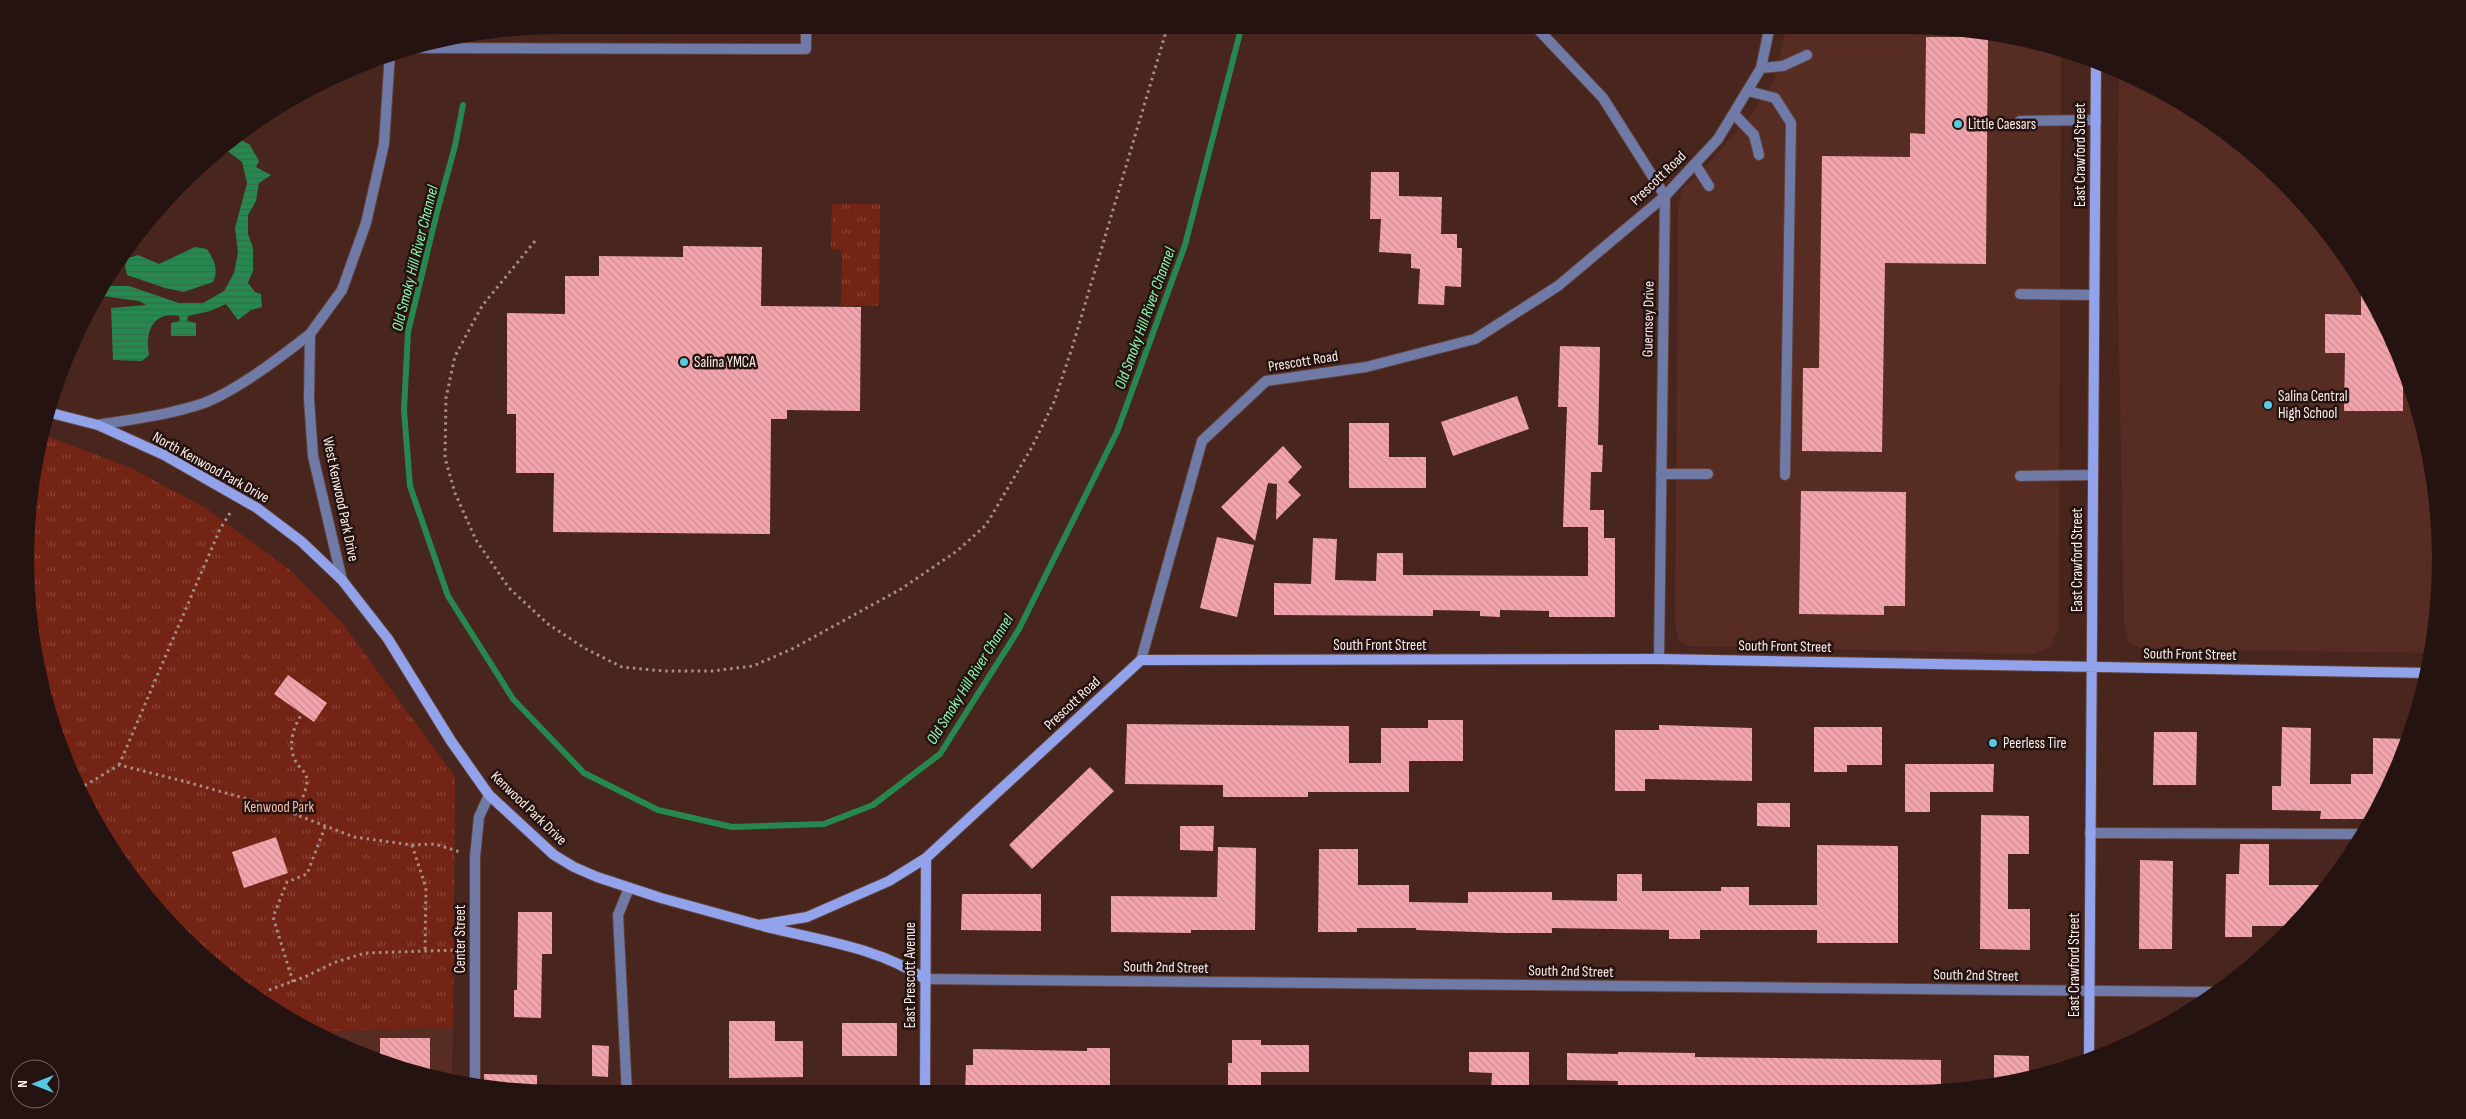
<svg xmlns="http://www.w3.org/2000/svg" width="2466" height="1119" font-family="'Sofia Sans Condensed',sans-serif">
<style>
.built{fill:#562c23}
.park{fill:url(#park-tufts)}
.water{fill:url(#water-rules)}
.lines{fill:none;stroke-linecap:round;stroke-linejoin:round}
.stream{stroke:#26884e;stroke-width:6}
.building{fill:url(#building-back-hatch)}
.lane-casing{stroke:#61413a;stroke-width:12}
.street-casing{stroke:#61413a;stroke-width:12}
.secondary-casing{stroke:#61413a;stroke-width:12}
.path{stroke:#a68d88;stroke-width:3;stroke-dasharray:2.5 4;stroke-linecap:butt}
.lane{stroke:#6f7aa7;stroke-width:10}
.street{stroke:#6f7aa7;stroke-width:10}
.secondary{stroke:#92a3ec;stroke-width:10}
.poi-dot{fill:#56c9e1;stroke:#241310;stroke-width:2}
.labels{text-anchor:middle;stroke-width:5;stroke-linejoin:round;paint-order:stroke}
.poi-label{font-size:15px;fill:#feefeb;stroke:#241310;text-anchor:start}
.street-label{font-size:15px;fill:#feefeb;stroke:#241310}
.park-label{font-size:15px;fill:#f6b9aa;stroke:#241310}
.water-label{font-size:16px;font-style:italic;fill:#8afcb0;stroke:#241310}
</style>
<defs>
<pattern id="park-tufts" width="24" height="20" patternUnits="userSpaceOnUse" patternTransform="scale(1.25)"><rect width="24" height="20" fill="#742414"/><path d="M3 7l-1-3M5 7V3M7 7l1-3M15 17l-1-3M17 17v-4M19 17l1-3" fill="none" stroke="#894436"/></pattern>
<pattern id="water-rules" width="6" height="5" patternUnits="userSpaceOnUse" patternTransform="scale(1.25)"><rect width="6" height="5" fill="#26884e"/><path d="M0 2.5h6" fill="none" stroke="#356e4b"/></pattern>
<pattern id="building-back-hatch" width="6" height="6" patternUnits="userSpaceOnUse" patternTransform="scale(1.25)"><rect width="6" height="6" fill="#f3a4ac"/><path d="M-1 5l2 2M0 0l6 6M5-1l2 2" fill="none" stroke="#c98d92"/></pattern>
</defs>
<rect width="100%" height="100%" fill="#48251d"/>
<!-- built -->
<path class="built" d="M1787 25H1907L2010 35 2061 51 2059 628 2050 647 2034 654 1688 646 1678 640 1675 622 1678 207 1682 189 1697 176 1750 116 1773 82Z
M2119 70 2203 115 2284 181 2351 262 2400 355 2431 455 2441 559 2432 653 2142 649 2129 643 2124 625 2117 241Z
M453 1027 452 1083 355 1053 312 1032Z"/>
<!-- park -->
<path class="park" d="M832 204H880L879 306 841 305 842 250 831 249Z
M41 434 131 468 206 508 290 570 343 624 455 777 453 1027 312 1032 292 1022 207 962 157 912 96 827 53 732 30 630 25 559 35 456Z"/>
<!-- water -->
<path class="water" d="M236 137 250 145 259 161 256 167 271 175 259 183 256 201 248 215V234L253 248V271L248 283 255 292 261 294 262 307 251 310 238 320 226 304 210 311 188 316 187 321 196 323V336H171V323L180 321 179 316C152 311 145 333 149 355L142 361 113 360 111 308 146 305 139 301 95 295 101 286H129L179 303H203L224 291 234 273 238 252 235 228 247 183 242 162 222 147Z
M195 247 207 249C214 260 219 269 213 282L184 292 165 288 127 275 125 266 128 258 138 255 159 264Z"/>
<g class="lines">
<!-- stream -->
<path class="stream" d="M463 105 455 146 437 212 408 332 404 410 410 486 448 596 513 699 584 773 658 810 732 827 824 824 873 805 940 754 1019 629 1117 432 1185 245 1242 25"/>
</g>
<!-- building -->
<path class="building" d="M1926 37H1988L1986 264 1885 263 1882 452 1802 451 1803 368H1819L1822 156 1910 157V133L1925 134Z
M1371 172H1399V196L1442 197 1441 234H1457V248H1462L1461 287 1445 286 1444 305 1418 304 1420 269 1411 268V254L1379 252 1381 219H1370Z
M683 246 762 247 761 306 861 307 860 411 787 410V419H771L770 534 553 532 554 473H516V414H507V313L565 314V276H599V256L683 257Z
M2361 281 2400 355 2403 365V411H2344L2345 353H2325V314L2361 315Z
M1560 346 1600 347 1598 445H1603L1602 472H1591L1590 510H1604V538H1615V617H1549V611L1500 610V617L1480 616V611L1433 610V616L1274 615V583L1311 584 1313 538 1337 539 1335 580 1376 581 1377 553H1403V575L1588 576V527H1563L1567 407H1558Z
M1517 396 1529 429 1453 456 1441 422Z
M1349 423H1389V457H1426V488H1349Z
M1283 446 1302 467 1288 482 1301 495 1276 520 1277 484 1268 483 1255 541 1221 507Z
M1801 491 1906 492 1905 606H1884V615L1799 614Z
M1217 537 1254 545 1237 617 1200 608Z
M288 675 327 703 314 722 274 694Z
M1428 720H1463V761H1409V792H1308V797H1223V785L1125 784 1127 724 1349 726V763H1381V728H1428Z
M1659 725 1752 728V781L1645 779V791H1615V730H1659Z
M1814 727H1882V765H1847V772H1814Z
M2282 727 2311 728 2310 784H2351V774H2373V738L2408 739 2400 764 2368 819H2320L2321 811 2272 810V786H2281Z
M2154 732H2197L2196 785H2153Z
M1905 764H1994L1993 792H1930V812H1905Z
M1090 767 1114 791 1032 869 1009 845Z
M1757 803H1790V827L1757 826Z
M1981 815 2029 816V854H2008V909H2030V950L1980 949Z
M1180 826H1214L1213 851 1180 850Z
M276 837 288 873 244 888 232 852Z
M2240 844H2269V885H2330L2290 926H2252V937H2225L2226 874H2239Z
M1817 845 1898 846V943H1817V930H1700V939H1669V930L1552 928V933H1505L1416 930V928H1357V932H1318L1319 849H1358V885H1409V902L1468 903V892H1552V900L1617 901V874H1642V891H1721V887H1749V905H1817Z
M1218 847 1256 848 1255 930H1191V933L1111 932V896L1217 897Z
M2140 860 2173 861 2172 949H2139Z
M962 894H1041V931L961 930Z
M518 912H552V954H542L541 1018 514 1017V990H517Z
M729 1021H775V1041H803V1077L729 1078Z
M842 1023H897V1056H842Z
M380 1038H430V1076L380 1061Z
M1232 1040H1261V1045H1309V1072H1261V1092H1228V1063H1232Z
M592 1045 609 1046 608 1077 592 1076Z
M1087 1048H1110V1092L965 1093 966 1065H973V1049L1087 1051Z
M1469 1052H1529V1091H1491L1492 1073 1469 1072Z
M1618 1052 1695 1053V1057L1941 1060V1090L1617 1091 1618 1081 1567 1080V1053L1618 1054Z
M1994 1055 2029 1056V1075L1994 1085Z
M484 1074 537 1075V1092L484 1087Z"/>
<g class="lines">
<!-- lane casing -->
<g class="lane-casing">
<path id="lane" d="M1761 68 1783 66 1807 55
M1748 91 1775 98 1791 123 1785 475
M1734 114 1754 135 1759 155
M2020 121 2096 120
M1695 164 1709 186
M2020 294 2094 295
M1661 474H1708
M2020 476 2093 475
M2090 833 2360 834
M627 1094 618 915 629 888"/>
</g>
<!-- street casing -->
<g class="street-casing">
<path id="street" d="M1534 25 1603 98 1665 196 1659 659
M406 48 806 49V25
M98 425C134 419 169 415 204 403 238 390 281 357 310 334
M342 580 313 456 309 399 310 334 342 290 366 223 384 144 390 53
M1141 660 1202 441 1266 381 1366 367 1475 339 1558 286 1665 196 1718 139 1761 68 1770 25
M925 979 2217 992
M475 1086V857L479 817 489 795"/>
</g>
<!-- secondary casing -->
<g class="secondary-casing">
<path id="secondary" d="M47 412 98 425 164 455 257 508 302 542 342 580 388 639 451 741 489 795 554 855 574 867 597 877 661 898 759 925 807 917 889 881 926 858 1141 660 1659 659 2428 673
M763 926C818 940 878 947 925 979
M2089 1059 2096 61
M925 1093 926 858"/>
</g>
<!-- path -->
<path class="path" d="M535 241 482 306 455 356 446 398 445 458 455 493 476 540 509 588 548 624 586 649 622 667 663 671H712L753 666 792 649 901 589 957 551 986 525 1032 447 1054 402 1072 348 1168 25
M119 765 220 529 232 510
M79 789 119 765 183 781 276 807 354 837 412 845 435 844 460 852
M295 815C299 805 306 792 307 782 308 773 300 769 296 762 287 746 293 727 302 714
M412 845 426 888 425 952
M293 982 273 917 287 882 307 874 325 827
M269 990 307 976 333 963 365 953 459 950"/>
<!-- lane -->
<use href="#lane" class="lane"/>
<!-- street -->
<use href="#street" class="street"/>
<!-- secondary -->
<use href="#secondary" class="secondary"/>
</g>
<!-- markers -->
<g class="poi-dot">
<circle cx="1958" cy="124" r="5"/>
<circle cx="684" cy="362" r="5"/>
<circle cx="2268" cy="405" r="5"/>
<circle cx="1993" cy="743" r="5"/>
</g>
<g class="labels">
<!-- poi labels -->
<g class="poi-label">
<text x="1968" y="129">Little Caesars</text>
<text x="694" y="367">Salina YMCA</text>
<text x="2278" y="401">Salina Central<tspan x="2278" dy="17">High School</tspan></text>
<text x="2003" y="748">Peerless Tire</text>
</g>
<!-- street labels -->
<g class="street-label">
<text transform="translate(2080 155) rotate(-90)" y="5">East Crawford Street</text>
<text transform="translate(1658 178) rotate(-44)" y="5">Prescott Road</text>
<text transform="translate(1648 319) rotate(-89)" y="5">Guernsey Drive</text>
<text transform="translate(1303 361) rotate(-9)" y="5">Prescott Road</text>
<text transform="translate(211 467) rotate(29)" y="5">North Kenwood Park Drive</text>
<text transform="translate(341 499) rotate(78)" y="5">West Kenwood Park Drive</text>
<text transform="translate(2077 560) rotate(-90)" y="5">East Crawford Street</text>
<text x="1380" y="650">South Front Street</text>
<text transform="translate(1785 646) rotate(1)" y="5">South Front Street</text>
<text transform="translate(2190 654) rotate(1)" y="5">South Front Street</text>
<text transform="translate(1072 703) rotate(-43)" y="5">Prescott Road</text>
<text transform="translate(529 808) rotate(44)" y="5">Kenwood Park Drive</text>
<text transform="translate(460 939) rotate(-90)" y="5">Center Street</text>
<text transform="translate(2074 965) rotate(-90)" y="5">East Crawford Street</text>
<text transform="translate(1166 967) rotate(1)" y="5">South 2nd Street</text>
<text transform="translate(1571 971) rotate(1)" y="5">South 2nd Street</text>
<text transform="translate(910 975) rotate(-90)" y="5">East Prescott Avenue</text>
<text transform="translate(1976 975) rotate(1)" y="5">South 2nd Street</text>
</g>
<!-- park labels -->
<g class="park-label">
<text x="279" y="812">Kenwood Park</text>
</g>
<!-- water labels -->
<g class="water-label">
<text transform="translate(414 258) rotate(-76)" y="6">Old Smoky Hill River Channel</text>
<text transform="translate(1144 318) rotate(-70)" y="6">Old Smoky Hill River Channel</text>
<text transform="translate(969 679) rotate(-58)" y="6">Old Smoky Hill River Channel</text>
</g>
</g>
<!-- crop -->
<path d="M0 0H2466V1119H0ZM559 34H1907A525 525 0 0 1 2432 559V560A525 525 0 0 1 1907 1085H559A525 525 0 0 1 34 560V559A525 525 0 0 1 559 34Z" fill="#241310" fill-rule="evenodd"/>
<!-- north arrow -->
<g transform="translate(35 1084) rotate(270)"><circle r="24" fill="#241310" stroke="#7b6b68"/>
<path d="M0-4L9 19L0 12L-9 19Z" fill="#56c9e1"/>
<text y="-8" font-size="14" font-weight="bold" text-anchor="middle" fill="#feefeb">N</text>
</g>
</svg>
